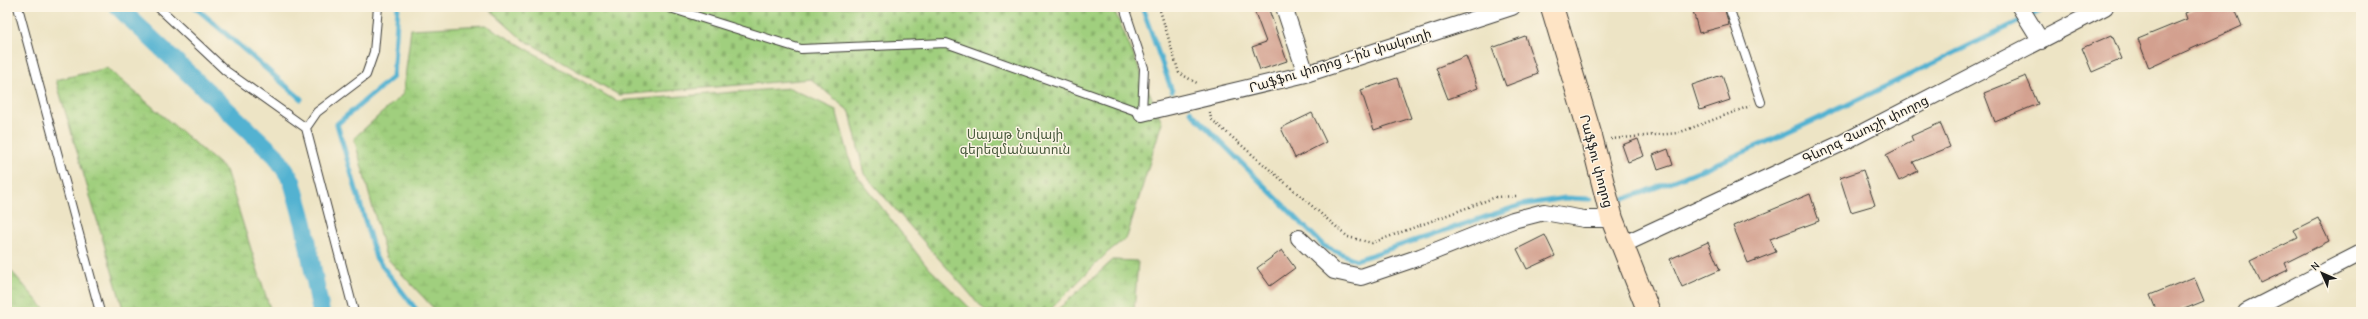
<svg xmlns="http://www.w3.org/2000/svg" width="2368" height="319" font-family="'Comic Neue','Noto Sans Armenian',sans-serif">
<style>
.wetland{fill:url(#wetland-marsh);stroke:#5e764d}
.cemetery{fill:url(#cemetery-stones);stroke:#5e764d}
.lines{fill:none;stroke-linecap:round;stroke-linejoin:round}
.stream{stroke:#53b2d1;stroke-width:5}
.canal{stroke:#53b2d1;stroke-width:18}
.building{fill:#d3a08f}
.lane-casing{stroke:#3b3a35;stroke-width:10}
.street-casing{stroke:#3b3a35;stroke-width:18}
.secondary-casing{stroke:#3b3a35;stroke-width:24}
.path{stroke:#3b3a35;stroke-width:2.5;stroke-dasharray:1 3;stroke-linecap:butt}
.lane{stroke:#fff;stroke-width:8}
.street{stroke:#fff;stroke-width:16}
.secondary{stroke:#fee4c5;stroke-width:22}
.labels{text-anchor:middle;stroke-width:3;stroke-linejoin:round;paint-order:stroke}
.street-label{font-size:13px;fill:#1c1c1c;stroke:#fcf5e5}
.park-label{font-size:13px;fill:#4a5b3e;stroke:#fcf5e5}
</style>
<defs>
<pattern id="wetland-marsh" width="20" height="14" patternUnits="userSpaceOnUse"><rect width="20" height="14" fill="#a0cf7e"/><path d="M1 5h8M5 5V1M11 12h8M15 12V8" fill="none" stroke="#89b16c"/></pattern>
<pattern id="cemetery-stones" width="16" height="16" patternUnits="userSpaceOnUse"><rect width="16" height="16" fill="#a0cf7e"/><path d="M2 7V4a2 2 0 0 1 4 0v3zM10 15v-3a2 2 0 0 1 4 0v3z" fill="#89b16c"/></pattern>
</defs>
<rect width="100%" height="100%" fill="#fcf5e5"/>
<filter id="ink" filterUnits="userSpaceOnUse"><feTurbulence type="fractalNoise" baseFrequency=".025" numOctaves="2"/><feDisplacementMap in="SourceGraphic" scale="8" xChannelSelector="R" yChannelSelector="G"/><feConvolveMatrix kernelMatrix="1 2 1 2 8 2 1 2 1" color-interpolation-filters="sRGB"/></filter>
<filter id="wash" filterUnits="userSpaceOnUse"><feTurbulence type="fractalNoise" baseFrequency=".012" numOctaves="4" result="noise"/><feDisplacementMap in="SourceGraphic" scale="16" xChannelSelector="R" yChannelSelector="G"/><feGaussianBlur stdDeviation="0.9" result="paint"/><feColorMatrix in="noise" values="0 0 0 0 0 0 0 0 0 0 0 0 0 0 0 0 0 1.4 0 .05"/><feComposite in="paint" operator="in"/></filter>
<g filter="url(#wash)">
<rect width="100%" height="100%" fill="#ede4c5"/>
<!-- wetland -->
<path class="wetland" d="M486 25 616 101 790 88 836 110 853 170 925 264 974 312H437L386 257 354 138 403 94 411 29Z
M107 68 226 170 271 312H124L56 80Z
M1113 260 1138 261 1134 312H1055Z
M7 266 47 312H7Z"/>
<!-- cemetery -->
<path class="cemetery" d="M486 7H1113L1162 122 1127 237 1108 252 1048 312H986L864 174 850 112 811 79 619 95 521 38Z"/>
<g class="lines">
<!-- stream -->
<path class="stream" d="M195 7 301 99
M398 7 393 77 337 124 376 258 418 312
M1142 7 1172 91
M2034 14 2048 7
M1190 111 1324 246 1356 260 1521 205 1565 198 1591 199
M1624 199C1762 151 1893 82 2024 19"/>
<!-- canal -->
<path class="canal" d="M118 7 276 156 292 181 304 224 321 312"/>
</g>
<g id="blocks">
<!-- building -->
<path class="building" d="M1263 7H1268L1287 61 1260 70 1252 47 1266 42 1254 10Z
M1692 7H1724L1729 25 1699 33Z
M2199 7H2234L2242 26 2149 68 2138 39 2187 19 2185 13Z
M2112 35 2122 59 2092 72 2082 48Z
M1525 36 1538 74 1506 86 1492 48Z
M1466 56 1478 88 1448 99 1436 68Z
M1722 75 1730 100 1700 110 1692 85Z
M2026 76 2038 104 1995 122 1984 93Z
M1397 78 1411 118 1374 130 1361 90Z
M1312 113 1326 142 1295 158 1281 128Z
M1940 123 1950 147 1913 162 1918 171 1899 181 1886 155 1913 141 1911 136Z
M1638 139 1644 156 1628 162 1622 145Z
M1668 149 1673 165 1658 170 1653 155Z
M1863 170 1875 205 1851 212 1840 178Z
M1810 194 1819 221 1770 239 1776 252 1748 263 1733 226Z
M2318 218 2329 241 2285 263 2288 270 2261 283 2250 261 2298 238 2294 230Z
M1545 235 1555 256 1527 269 1517 249Z
M1708 242 1720 270 1682 287 1670 259Z
M1282 250 1295 268 1270 286 1257 268Z
M2194 277 2204 301 2177 312H2157L2150 295Z"/>
</g>
</g>
<g filter="url(#ink)">
<use href="#blocks" fill-opacity="0" stroke="#3b3a35" stroke-width="1"/>
<g class="lines">
<!-- lane casing -->
<g class="lane-casing">
<path id="lane" d="M18 7 100 312
M158 7 226 71 306 128 354 312
M667 7 801 49 946 43 1142 113 1144 68 1124 7
M1729 7 1761 102
M306 128 317 112 366 75 374 52 378 7"/>
</g>
<!-- street casing -->
<g class="street-casing">
<path id="street" d="M1284 7 1306 74
M2020 7 2041 41
M1142 113 1306 74 1512 7
M1299 238 1334 271 1361 277 1420 257 1513 220 1544 212 1584 219H1612
M1622 245 1840 144 2105 7
M2246 312 2361 253"/>
</g>
<!-- secondary casing -->
<g class="secondary-casing">
<path id="secondary" d="M1552 7 1592 140 1612 219 1649 312"/>
</g>
<!-- path -->
<path class="path" d="M1159 7 1179 73 1197 83
M1210 112 1211 119 1348 237 1372 243 1496 197 1517 196
M1611 139 1678 133 1750 106"/>
<!-- lane -->
<use href="#lane" class="lane"/>
<!-- street -->
<use href="#street" class="street"/>
<!-- secondary -->
<use href="#secondary" class="secondary"/>
</g>
</g>
<g class="labels">
<!-- street labels -->
<g class="street-label">
<text transform="translate(1340 60) rotate(-17)" y="5">Րաֆֆու փողոց 1-ին փակուղի</text>
<text transform="translate(1865 129) rotate(-26)" y="5">Գևորգ Չաուշի փողոց</text>
<text transform="translate(1597 161) rotate(75)" y="5">Րաֆֆու փողոց</text>
</g>
<!-- park labels -->
<g class="park-label">
<text x="1015" y="139">Սայաթ Նովայի<tspan x="1015" dy="15">գերեզմանատուն</tspan></text>
</g>
</g>
<!-- margin -->
<rect width="2368" height="319" fill="none" stroke="#fcf5e5" stroke-width="24"/>
<!-- north arrow -->
<g transform="translate(2322 273) rotate(315)" stroke="#fcf5e5" stroke-width="3" paint-order="stroke">
<path d="M0-3L7 15L0 10L-7 15Z" fill="#1c1c1c"/>
<text y="-6" font-size="11" font-weight="bold" text-anchor="middle" fill="#1c1c1c">N</text>
</g>
</svg>
